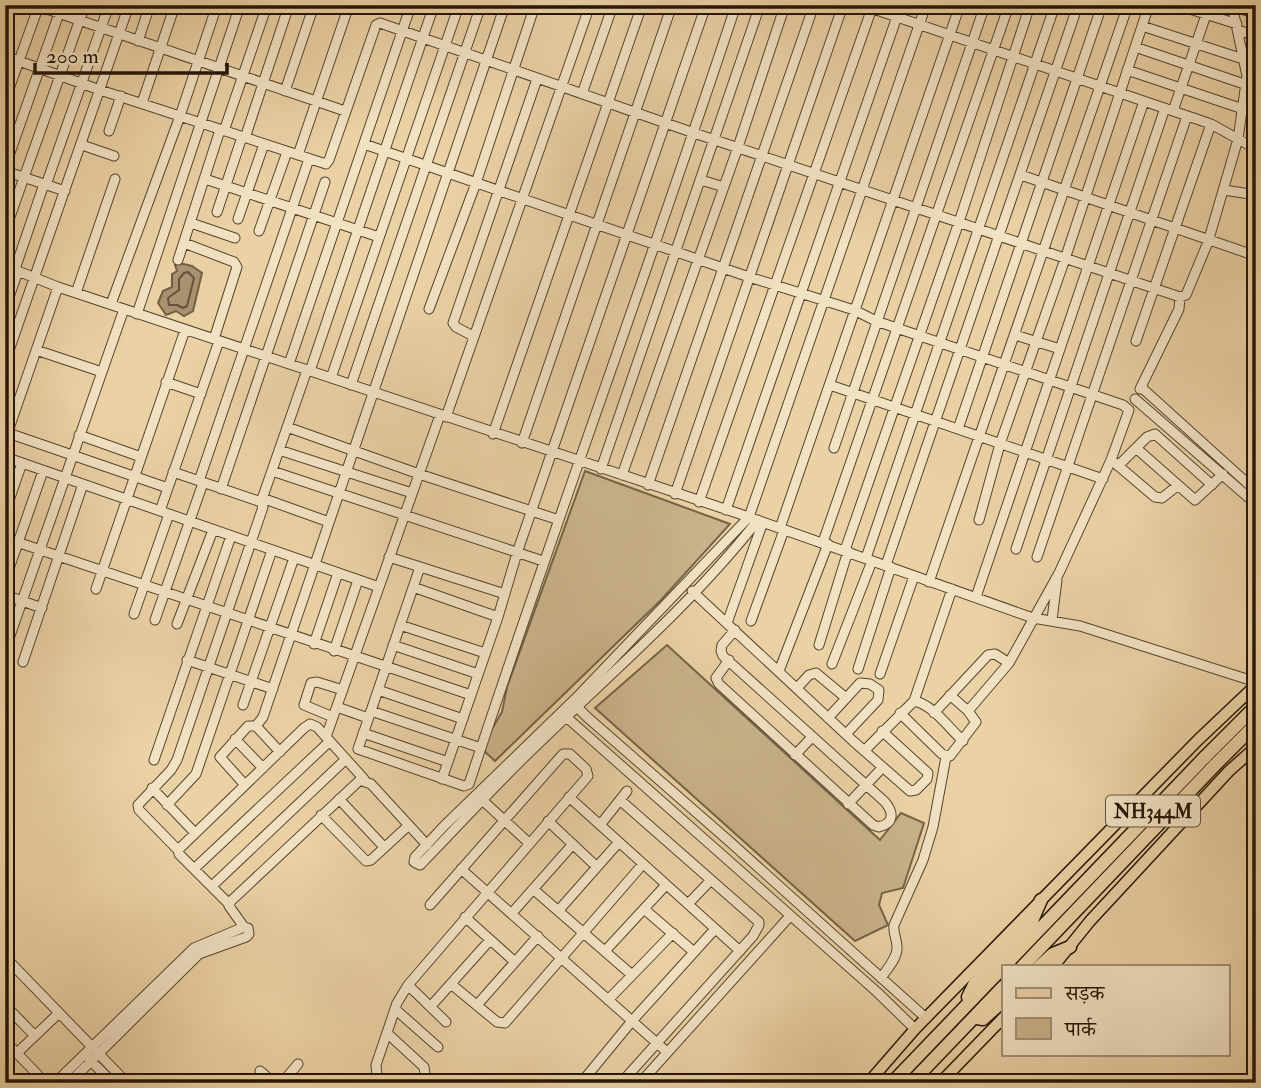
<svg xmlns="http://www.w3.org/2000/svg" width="1261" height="1088" font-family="'IM FELL Double Pica','Noto Serif Devanagari',serif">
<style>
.green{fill:#c9b28a;stroke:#766348;stroke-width:2}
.water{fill:#a7916f;stroke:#735f45;stroke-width:2}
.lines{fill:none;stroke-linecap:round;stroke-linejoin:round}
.shore{stroke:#66523a;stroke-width:2}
.minor-casing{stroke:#56442e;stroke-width:11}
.major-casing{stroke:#241406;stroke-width:13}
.highway-casing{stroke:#241406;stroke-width:15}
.minor{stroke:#f2e2c4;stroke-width:9}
.major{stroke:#ebd2a5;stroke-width:10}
.highway{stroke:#ebd2a5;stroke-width:12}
.highway-bridge-casing{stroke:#241406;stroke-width:15;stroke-linecap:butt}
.highway-bridge{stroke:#ebd2a5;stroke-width:12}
.labels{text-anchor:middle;stroke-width:5;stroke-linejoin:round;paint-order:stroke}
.shield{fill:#f2e2c4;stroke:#62523f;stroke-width:2}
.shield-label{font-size:19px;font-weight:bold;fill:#241406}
</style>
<rect width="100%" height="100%" fill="#ebd2a5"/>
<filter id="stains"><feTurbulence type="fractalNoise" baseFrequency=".00286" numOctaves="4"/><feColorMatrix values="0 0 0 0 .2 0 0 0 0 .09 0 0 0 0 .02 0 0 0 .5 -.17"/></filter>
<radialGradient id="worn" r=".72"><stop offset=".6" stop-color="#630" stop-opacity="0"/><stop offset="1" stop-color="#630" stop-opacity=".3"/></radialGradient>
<!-- green -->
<path class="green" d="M585 471 730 524 661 600 495 761 481 748 502 712 507 687Z
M667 645 880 840 901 813 924 823 903 888 882 893 879 905 888 925 855 941 595 708Z"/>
<!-- water -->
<path class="water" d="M179 263 192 266 202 273 193 311 184 316 176 311 166 315 158 303 163 291 172 287V274L177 271 175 265Z"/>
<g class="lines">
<!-- shore -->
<path class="shore" d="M188 272 194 278 187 306 183 308 177 305H169L168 298 179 290V279L184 273Z"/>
<!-- minor casing -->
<g class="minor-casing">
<path id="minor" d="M35 5 345 111
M862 5 1211 124 1256 149
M1177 5 1237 24
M1233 6 1256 14
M1142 26 1243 59
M1238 30 1256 36
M138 41 150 5
M1135 47 1247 85
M5 56 100 90 326 164 329 160 376 25 380 23 694 133 1180 297 1186 295 1208 242 1238 139 1247 76 1232 5
M1127 70 1243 109
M285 91 314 5
M582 94 613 5
M5 100 39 5
M142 103 175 5
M1173 111 1206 15
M109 131 121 96
M224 131 267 5
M245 138 289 5
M364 144 749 277 854 310 876 321 1123 405 1129 410 1111 460 1059 573 1009 663 995 654 988 655 934 713
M82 145 114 156
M298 155 349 5
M5 167 62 5
M5 171 65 191
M1021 175 1256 256
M205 179 379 237
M701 180 724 187
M46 185 109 5
M1224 190 1250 194 1256 193
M217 212 242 137
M238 219 264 144
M191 223 235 238
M5 231 85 5
M259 231 287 152
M184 243 234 262 237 267 214 339
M178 260 220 130
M5 266 58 287 737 513 1033 618 1080 626 1256 682
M15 269 44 184
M76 293 115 179
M111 304 180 116 217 5
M5 309 18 271
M429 309 476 183 535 5
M137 314 240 5
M1015 335 1060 349
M473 336 456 327 453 323 537 79
M1136 341 1211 124
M36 350 102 372
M5 362 129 5
M289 364 411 5
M310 371 434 5
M331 378 459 5
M166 382 201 394
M351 385 481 5
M830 385 1103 479
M1141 387 1256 491
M1140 389 1179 309 1180 297
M1135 399 1256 504
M446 417 590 5
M287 427 419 474 559 520
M958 429 1102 5
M8 433 168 488
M493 434 642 5
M79 435 141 457
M5 440 58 287
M522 443 672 5
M834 448 985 5
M1136 448 1195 500 1223 474
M279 450 412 493
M5 457 379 587
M1115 463 1155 497 1162 498 1177 486
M1118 466 1147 437 1155 434 1212 485
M601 469 760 5
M272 471 543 561
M173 472 261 502 263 507 177 760 171 770 138 805 139 810 178 850
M622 475 738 147 785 5
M199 481 309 159
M648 485 814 5
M221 489 325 182
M675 494 843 5
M262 498 329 522
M261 502 307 370
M699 502 873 5
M726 510 901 5
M160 511 219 341
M5 512 22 463
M758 520C693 603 613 671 538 744 498 782 461 823 423 862L420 865 414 862 415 857 444 826 576 698 749 517 926 5
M979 520 1000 444 1065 259 1149 5
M780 528 960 5
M5 538 471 695
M823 542 1009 5
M1016 549 1165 108
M845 550 959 222 1030 5
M389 557 505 594
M1037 557 1187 116
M866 558 1055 5
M886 565 1078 5
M420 567 358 749 464 786 469 784C555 523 650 266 736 5
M5 580 43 471
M929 582 1128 5
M413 587 498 617
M96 589 185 330
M692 591 853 741 910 791 916 790 927 779 928 773 882 731
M5 595 42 608
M976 597 1144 101
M134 614 169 514
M155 620 203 483
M1052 620 1057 580
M751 621 784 530
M727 623 763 522
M177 624 213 530
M400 625 485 653
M314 644 338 573
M393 645 478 674
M819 645 848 551
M5 650 124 309
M334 651 358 580
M187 660 273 689
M729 660 716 678 719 684 873 825 879 827C894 823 894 813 885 802L723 656 721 651 722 645 735 630
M23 662 83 484
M832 664 872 561
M858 669 891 567
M779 671 828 544
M880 674 914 576
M797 688 809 675 816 673 846 698
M378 690 463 719
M914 701 952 589
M573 703 587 717 729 841 926 1018
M243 705 294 558
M337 707 368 718
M371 711 481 748
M968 711 1009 663
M900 713 942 754 950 756 976 722 968 711 950 695
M564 715 877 992 915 1029
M333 717 304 705 311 683 317 682 343 690
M828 718 860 683 870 684 879 690 878 700 846 734
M256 726 263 717 505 5
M363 733 448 762
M326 737 440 415
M235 739 263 768
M864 751 914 701C932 704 949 728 963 741
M795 755 812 737
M154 760 231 536
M442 779 498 617 517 553 706 5
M245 785 220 757 248 726H256L280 752
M152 788 195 833
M479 797 529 843
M569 797 740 951
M339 799 384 847
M620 800 759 922V925L753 936 621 1083
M848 804 883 767
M167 805 196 774 272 550
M321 815 366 861 371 860 409 825
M548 821 597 867
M600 825 627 791
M194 869 330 741
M461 869 667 1052
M212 886 346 759
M533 889 632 975
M229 904 179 854 178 850 304 728 310 724 317 727 364 779
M688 904 711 880
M644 909 694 952
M559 910 619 842
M512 913 573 844
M465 917 515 962
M244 927 229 906 231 901 360 780 371 784 427 845
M605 951 666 885
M5 957 127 1083
M881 978C886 970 898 958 897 947 897 939 893 934 894 925L923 860 933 827 946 757
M451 984 497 1022 505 1023 643 864
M408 985 446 1022
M608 1000 673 933
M5 1005 35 1036
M477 1005 538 936
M431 1006 490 940
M395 1009 438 1047
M387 1033 424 1067 425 1074 419 1083
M5 1041 38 1075
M17 1053 59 1013
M87 1057 113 1083
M260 1071 274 1083
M5 1078 9 1083
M55 1083 194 948 244 927 248 928 249 934 246 937 199 954 69 1083
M282 1083 298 1064
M384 1083 377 1076 376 1065 397 1003 408 985 588 776 586 769 570 754H563L430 905
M581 1083 632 1021 715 929
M640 1083 790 916"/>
</g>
<!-- major casing -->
<g class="major-casing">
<path id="major" d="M1053 967 1090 921 1229 771 1256 747
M868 1083 915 1029 1198 740 1256 685
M940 1083 1004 1017"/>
</g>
<!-- highway casing -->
<g class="highway-casing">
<path id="highway" d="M1214 748 1256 706
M1223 757 1256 724
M1022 967 1215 765
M1039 967 1053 954 1070 947
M968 997 975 983 1031 923 1041 900
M977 1018 983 1019 1004 1000
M892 1083 1206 756
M911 1083 1004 986"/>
</g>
<!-- minor -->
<use href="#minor" class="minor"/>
<!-- major -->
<use href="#major" class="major"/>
<!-- highway -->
<use href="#highway" class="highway"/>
<!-- highway-bridge casing -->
<g class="highway-bridge-casing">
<path id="highway-bridge" d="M1206 756 1214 748
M1215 765 1223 757"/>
</g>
<!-- highway-bridge -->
<use href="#highway-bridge" class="highway-bridge"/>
</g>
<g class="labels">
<!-- shield labels -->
<rect class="shield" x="1106" y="795.5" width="94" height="31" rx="5"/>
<g class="shield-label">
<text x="1153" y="818">NH344M</text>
</g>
</g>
<!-- margin -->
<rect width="1261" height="1088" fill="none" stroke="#ebd2a5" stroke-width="28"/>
<rect x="7" y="7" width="1247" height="1074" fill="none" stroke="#241406" stroke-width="3.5"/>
<rect x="14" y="14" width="1233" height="1060" fill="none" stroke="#241406" stroke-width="2"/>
<!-- legend -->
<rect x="1002" y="965" width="228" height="91" fill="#f2e2c4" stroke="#a09078" stroke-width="2"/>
<rect x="1016" y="988" width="35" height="10" fill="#ebd2a5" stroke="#a09078" stroke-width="2"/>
<text x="1065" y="1000" font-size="21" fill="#241406">सड़क</text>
<rect x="1016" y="1018" width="35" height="21" fill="#c9b28a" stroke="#a09078" stroke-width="2"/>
<text x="1065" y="1036" font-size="21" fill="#241406">पार्क</text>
<!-- scale -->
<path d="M35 63v10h192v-10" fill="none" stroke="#241406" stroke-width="3.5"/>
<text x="46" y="63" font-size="21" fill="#241406" stroke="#f2e2c4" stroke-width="5" paint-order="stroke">200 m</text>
<rect width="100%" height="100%" filter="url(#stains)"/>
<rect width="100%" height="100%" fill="url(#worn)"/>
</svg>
